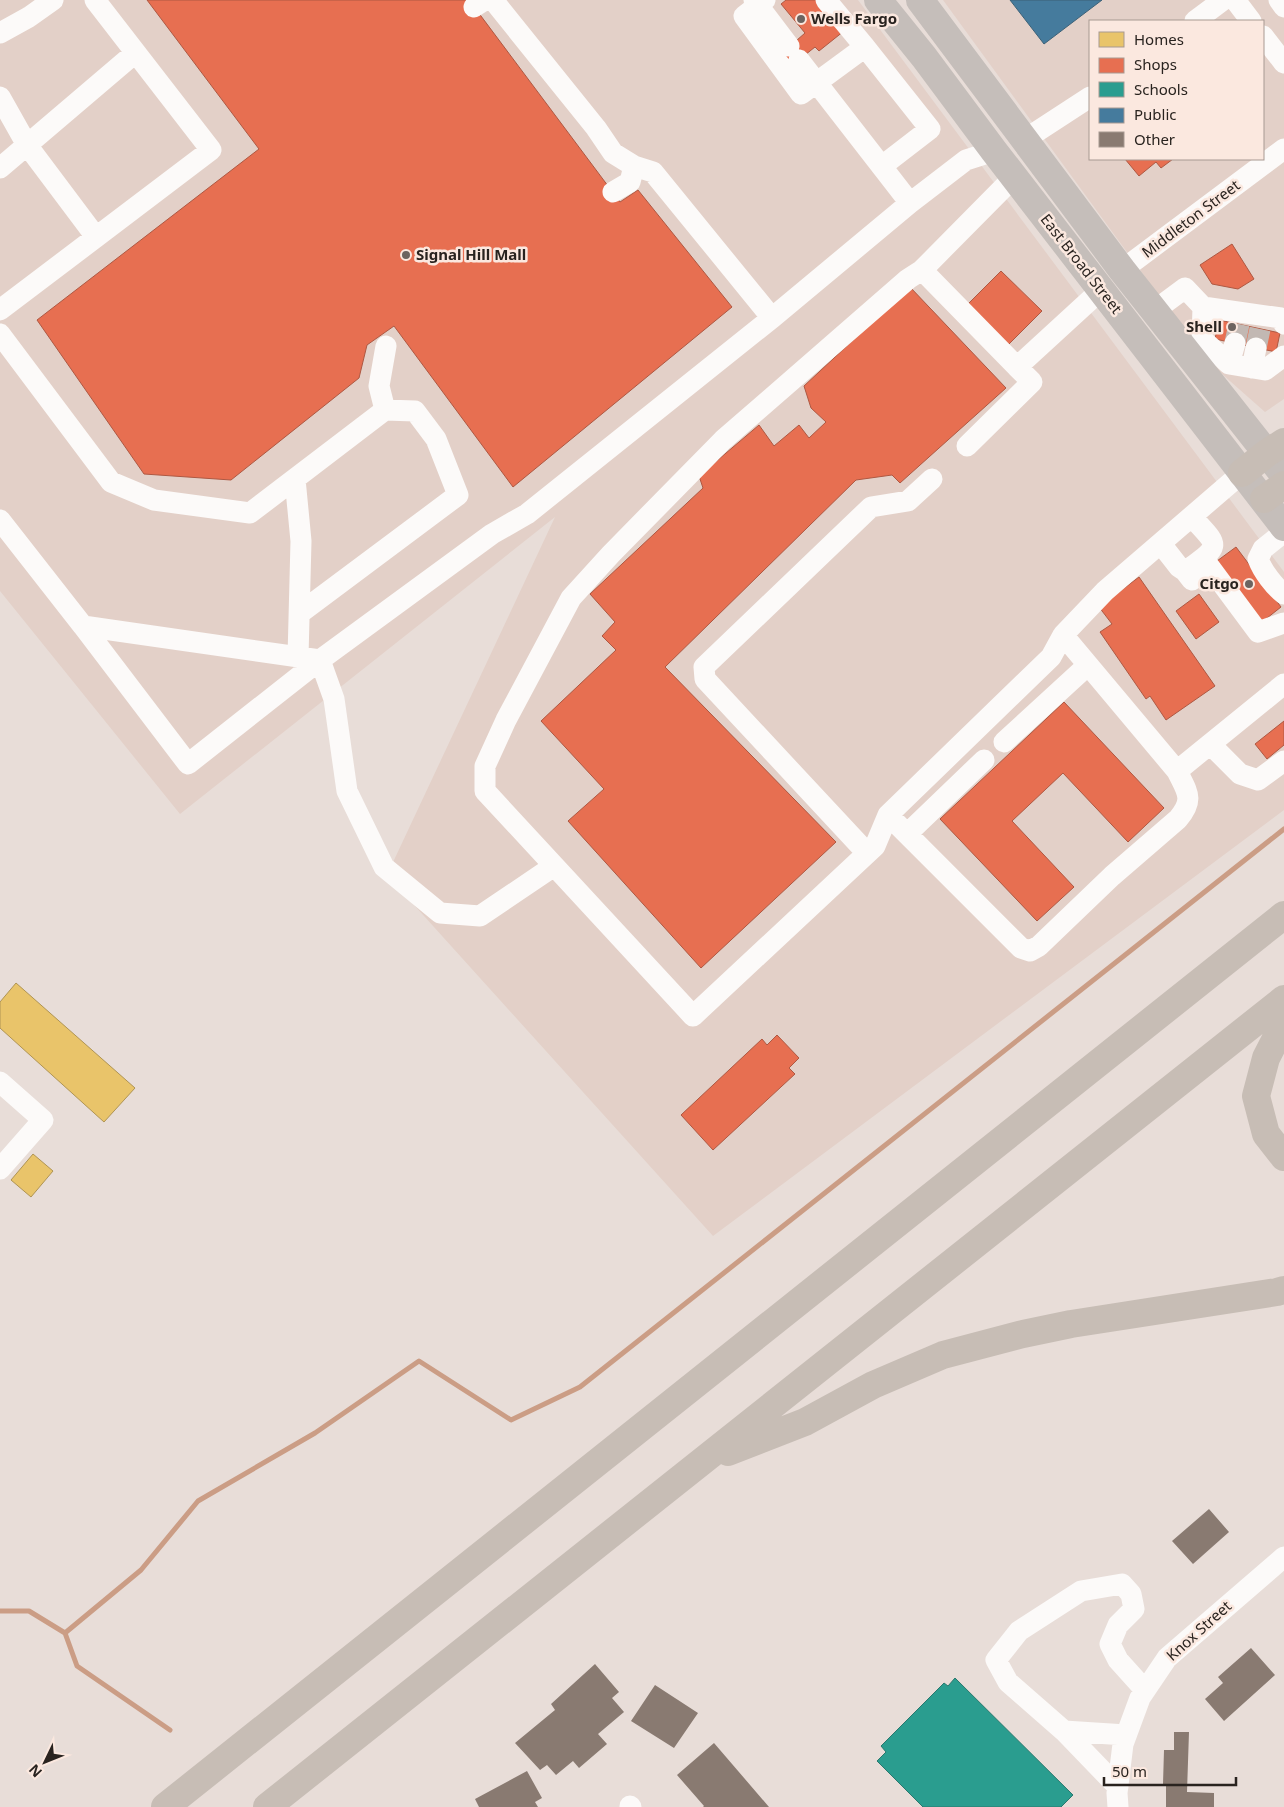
<svg xmlns="http://www.w3.org/2000/svg" width="1284" height="1807" font-family="'Noto Sans',sans-serif">
<style>
.built{fill:#e3d0c8;fill-rule:evenodd}
.homes{fill:#e9c46a;stroke:#af9454}
.shops{fill:#e76f51;stroke:#ae5842}
.schools{fill:#2a9d8f;stroke:#2a786d}
.public{fill:#457b9d;stroke:#3d6177}
.lines{fill:none;stroke-linecap:round;stroke-linejoin:round}
.stream{stroke:#cb9d85;stroke-width:5}
.building{fill:#897a71}
.minor-tunnel{stroke:#c2b8b3;stroke-width:21;stroke-dasharray:21 11;stroke-linecap:butt}
.minor{stroke:#fcfaf9;stroke-width:21}
.major{stroke:#c5beba;stroke-width:28}
.highway{stroke:#c7bdb5;stroke-width:28}
.poi-dot{fill:#6c6460;stroke:#fbe8df;stroke-width:2}
.labels{text-anchor:middle;stroke-width:5;stroke-linejoin:round;paint-order:stroke}
.poi-label{font-size:15px;font-weight:bold;fill:#29231f;stroke:#fbe8df;text-anchor:start}
.street-label{font-size:15px;fill:#29231f;stroke:#fbe8df}
</style>
<rect width="100%" height="100%" fill="#e8ddd8"/>
<!-- built -->
<path class="built" d="M0 0H858L1284 572V810L713 1236 387 875 555 517 180 814 0 591Z
M943 0H1284V399L1265 412 1205 359ZM1090 21H1263V159H1090Z"/>
<!-- homes -->
<path class="homes" d="M16 983 135 1088 104 1122 0 1028V1002Z
M33 1154 53 1171 31 1197 11 1180Z"/>
<!-- shops -->
<path class="shops" d="M147 0H469L620 202 638 190 732 307 513 487 394 326 367 345 359 378 231 480 144 474 37 320 259 149Z
M786 0H818L844 31 819 51 815 47 790 67 780 55 805 33 781 4Z
M1125 159H1173L1161 168 1156 162 1139 176Z
M1232 244 1254 279 1238 289 1212 284 1200 265Z
M1001 271 1042 311 1007 346 967 305Z
M910 287 1006 388 900 483 892 475 856 480 665 667 836 842 701 968 568 821 604 789 541 721 616 650 602 636 615 622 590 594 703 488 699 476 759 425 774 446 799 425 809 438 826 422 811 408 804 386Z
M1219 320 1280 333 1276 352 1215 339Z
M1236 547 1281 607 1262 622 1217 561Z
M1139 577 1215 686 1166 720 1150 696 1146 699 1100 632 1112 624 1099 607Z
M1199 594 1219 622 1196 639 1176 611Z
M1064 702 1164 808 1128 842 1063 773 1012 821 1074 887 1037 921 940 819Z
M1284 721V745L1267 759 1255 744Z
M777 1035 799 1058 789 1068 795 1074 713 1150 681 1115 762 1039 767 1045Z"/>
<!-- schools -->
<path class="schools" d="M955 1678 1073 1795 1061 1807H923L877 1761 886 1752 881 1746 944 1683 948 1686Z"/>
<!-- public -->
<path class="public" d="M1010 0H1102L1044 44Z"/>
<g class="lines">
<!-- stream -->
<path class="stream" d="M0 1611H29L65 1633 141 1570 198 1501 315 1433 419 1361 511 1420 580 1387 1284 829
M65 1633 77 1666 170 1730"/>
</g>
<!-- building -->
<path class="building" d="M1209 1509 1229 1532 1193 1564 1172 1541Z
M1251 1648 1275 1675 1224 1721 1205 1699 1223 1683 1218 1677Z
M595 1664 619 1692 612 1698 624 1712 598 1734 607 1744 579 1768 573 1761 556 1775 547 1765 540 1770 515 1743 555 1710 551 1704Z
M655 1685 698 1713 674 1748 631 1721Z
M1174 1732H1189L1187 1792 1214 1793V1807H1166V1784H1163L1164 1750H1174Z
M714 1743 769 1807H703L704 1806 677 1775Z
M527 1771 542 1798 535 1802 538 1807H479L475 1799Z"/>
<g class="lines">
<!-- minor-tunnel -->
<path class="minor-tunnel" d="M1235 343 1239 324
M1256 348 1260 329"/>
<!-- minor -->
<path class="minor" d="M493 0 596 128 613 153 634 166 653 172 772 318
M754 0 789 46
M765 0 744 16 801 94 865 47 930 129 882 166
M826 0 865 47
M1235 0 1251 21
M1279 0 1284 7
M474 7 485 0
M1195 21 1223 0
M0 33 29 17 53 0
M1263 36 1284 63
M799 60 910 203
M0 97 27 145 96 237
M1024 140 1090 97
M0 168 135 53
M1014 177 922 270 908 279 723 440 611 554 571 598 506 720 485 766V791L693 1016 875 846 888 815 1051 657 1063 635
M613 192 630 182 634 166
M922 270 1017 367
M1122 270 1284 149
M1203 307 1202 339 1229 364 1265 370 1284 356
M0 310 211 150 95 0
M1154 311 1185 288 1203 307 1281 318 1284 324
M0 334 111 482 154 500 250 513 385 410 415 411 436 439 458 495 300 613
M1229 364 1235 343
M1252 368 1256 348
M385 410 379 386 386 346
M967 446 1032 382 1017 367 1101 290
M1242 473 1105 591 1063 635 1177 771 1284 684
M295 479 301 541 298 657
M0 520 83 626 320 660 334 699 347 791 384 867 440 913 480 916 554 866
M1284 532 1263 549 1258 559C1263 572 1274 586 1284 594
M1161 544 1179 567 1185 571 1192 580 1209 566 1258 632 1284 623
M1190 568C1223 544 1217 545 1192 517
M83 626 188 764 320 660 492 534 527 514 772 318 910 203 966 160 994 151
M1004 742 1088 665
M1210 744 1240 774 1258 780 1284 761
M888 815 1021 948 1030 951 1039 946 1112 876 1178 819C1195 799 1187 792 1177 771
M907 834 984 760
M867 853 705 679 704 667 871 507 908 501 932 479
M0 1082 43 1120 0 1169
M1064 1731 1126 1735
M1118 1787 1064 1731 1008 1682 996 1660 1019 1631 1081 1591 1122 1584 1131 1594 1134 1609 1118 1625 1110 1644 1118 1660 1145 1690
M630 1806 631 1807
M1118 1807 1117 1793 1123 1744 1140 1698 1167 1658 1284 1557"/>
<!-- major -->
<path class="major" d="M878 0 924 57 994 151 1284 527
M920 0 1122 270 1284 475"/>
<!-- highway -->
<path class="highway" d="M1242 473 1267 453 1284 442
M1264 499 1284 485
M1284 1023 1266 1058 1256 1096 1266 1134 1284 1157
M728 1452 805 1422 873 1385 943 1355 1023 1334 1071 1324 1277 1292 1284 1290
M165 1807 1284 915
M267 1807 1284 999"/>
</g>
<!-- markers -->
<g class="poi-dot">
<circle cx="801" cy="19" r="5"/>
<circle cx="406" cy="255" r="5"/>
<circle cx="1232" cy="327" r="5"/>
<circle cx="1249" cy="584" r="5"/>
</g>
<g class="labels">
<!-- poi labels -->
<g class="poi-label">
<text x="811" y="24">Wells Fargo</text>
<text x="416" y="260">Signal Hill Mall</text>
<text x="1222" y="332" text-anchor="end">Shell</text>
<text x="1239" y="589" text-anchor="end">Citgo</text>
</g>
<!-- street labels -->
<g class="street-label">
<text transform="translate(1191 219) rotate(-37)" y="5">Middleton Street</text>
<text transform="translate(1081 264) rotate(52)" y="5">East Broad Street</text>
<text transform="translate(1199 1631) rotate(-42)" y="5">Knox Street</text>
</g>
</g>
<!-- legend -->
<rect x="1089" y="20" width="175" height="140" fill="#fbe8df" stroke="#a79992"/>
<rect x="1099" y="32" width="25" height="15" fill="#e9c46a" stroke="#a79992"/>
<text x="1134" y="45" font-size="15" fill="#29231f">Homes</text>
<rect x="1099" y="58" width="25" height="15" fill="#e76f51" stroke="#a79992"/>
<text x="1134" y="70" font-size="15" fill="#29231f">Shops</text>
<rect x="1099" y="82" width="25" height="15" fill="#2a9d8f" stroke="#a79992"/>
<text x="1134" y="95" font-size="15" fill="#29231f">Schools</text>
<rect x="1099" y="108" width="25" height="15" fill="#457b9d" stroke="#a79992"/>
<text x="1134" y="120" font-size="15" fill="#29231f">Public</text>
<rect x="1099" y="132" width="25" height="15" fill="#897a71" stroke="#a79992"/>
<text x="1134" y="145" font-size="15" fill="#29231f">Other</text>
<!-- north arrow -->
<g transform="translate(45 1762) rotate(227)" stroke="#fbe8df" stroke-width="4" paint-order="stroke">
<path d="M0-4L9 19L0 12L-9 19Z" fill="#29231f"/>
<text y="-8" font-size="14" font-weight="bold" text-anchor="middle" fill="#29231f">N</text>
</g>
<!-- scale -->
<path d="M1104 1777v8h132v-8" fill="none" stroke="#29231f" stroke-width="2.5"/>
<text x="1112" y="1777" font-size="15" fill="#29231f" stroke="#fbe8df" stroke-width="4" paint-order="stroke">50 m</text>
</svg>
